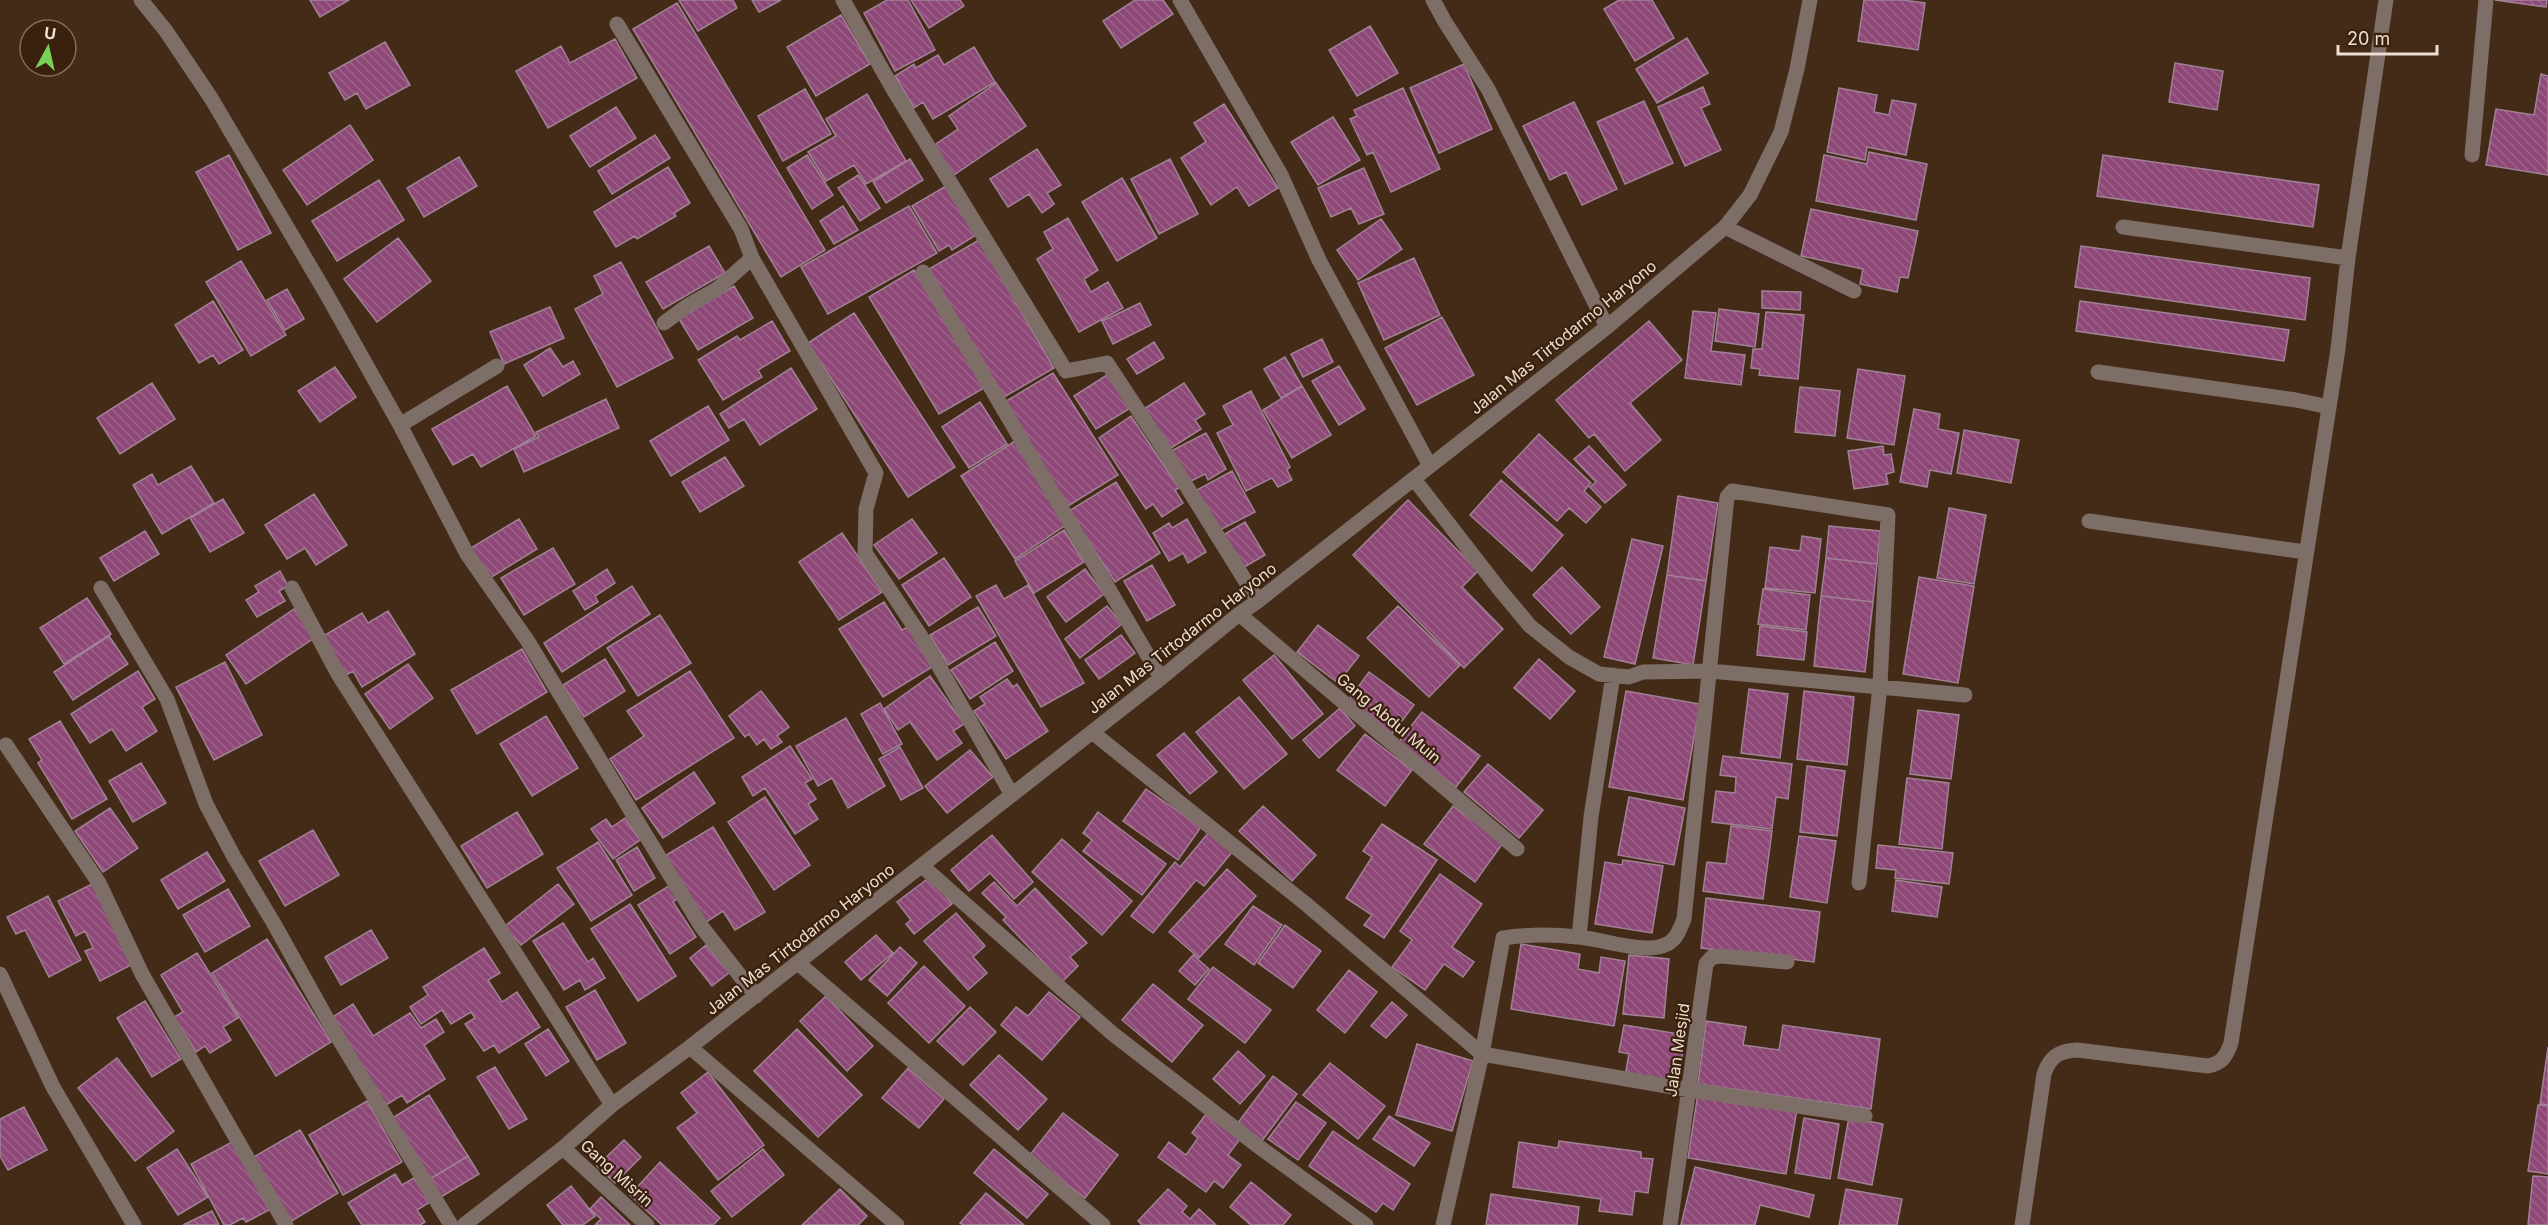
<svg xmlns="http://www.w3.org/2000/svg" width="2548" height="1225" font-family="Inter,sans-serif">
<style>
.building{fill:url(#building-back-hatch);stroke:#a18195;stroke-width:1.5}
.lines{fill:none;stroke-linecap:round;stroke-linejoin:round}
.minor{stroke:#7d6e68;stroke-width:15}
.labels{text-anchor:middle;stroke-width:4.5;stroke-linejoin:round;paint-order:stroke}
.street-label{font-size:16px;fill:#eeded2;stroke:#39210d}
</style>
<defs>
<pattern id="building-back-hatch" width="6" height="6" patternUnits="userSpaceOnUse" patternTransform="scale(1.5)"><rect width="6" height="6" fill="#8d4877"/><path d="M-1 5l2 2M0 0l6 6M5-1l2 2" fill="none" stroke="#9d6289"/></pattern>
</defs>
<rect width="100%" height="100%" fill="#432b17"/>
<!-- building -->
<path class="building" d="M310 0H349L320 17Z
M679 0H733L737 8 698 31Z
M752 0H781L759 12Z
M887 0H908L935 50 895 71 864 13Z
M911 0H960L964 6 929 28Z
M1135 0H1163L1173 14 1121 48 1103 21Z
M1619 0H1652L1674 38 1635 61 1604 9Z
M1864 0H1903L1925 3 1918 50 1858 41Z
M2495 0H2547L2546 7Z
M677 3 825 250 781 277 633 29Z
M841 15 870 64 816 96 787 47Z
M1370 26 1398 73 1357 96 1329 50Z
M1687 38 1708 73 1657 103 1636 69Z
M615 39 637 78 548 128 516 71 561 46 570 63Z
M385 42 410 85 366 109 357 93 345 100 329 73Z
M974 47 995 82 933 119 923 102 914 108 895 76 914 64 916 68 938 55 944 65Z
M2175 63 2223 71 2217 110 2169 102Z
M1464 64 1492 129 1439 153 1410 88Z
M2541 74 2548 76V175L2486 165 2496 109 2534 115Z
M996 83 1026 126 954 175 933 146 958 129 949 116Z
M1703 87 1710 104 1701 108 1721 150 1685 166 1658 107Z
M1403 88 1440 169 1391 192 1373 152 1367 155 1350 119 1357 116 1354 110Z
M1839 88 1877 95 1874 112 1889 115 1892 100 1916 104 1906 155 1867 147 1865 160 1827 152Z
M805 89 831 134 783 161 758 116Z
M867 94 906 161 866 184 854 165 826 181 808 152 836 136 826 119Z
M1644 101 1673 163 1625 184 1597 122Z
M1574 102 1617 189 1582 205 1566 172 1550 180 1523 126Z
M1224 104 1278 188 1249 206 1237 187 1211 205 1181 158 1206 142 1194 123Z
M616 107 636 138 590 167 570 136Z
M1333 117 1360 160 1318 185 1291 142Z
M350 125 373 160 307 205 283 170Z
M655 135 670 158 612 194 598 171Z
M1037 149 1061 185 1047 193 1054 204 1042 213 1029 194 1008 207 990 179Z
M1869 152 1927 164 1916 220 1816 201 1824 155 1867 164Z
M229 155 271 233 238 250 196 172Z
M807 155 833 195 812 209 787 168Z
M2103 155 2319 185 2313 227 2097 196Z
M459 157 477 186 424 217 407 188Z
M910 159 923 180 886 203 873 182Z
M1170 159 1198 214 1159 234 1131 179Z
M668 167 690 203 674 213 676 216 637 239 635 236 616 247 594 212Z
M1364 168 1384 214 1359 224 1351 208 1331 217 1318 188Z
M858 175 880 208 860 221 838 188Z
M1122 178 1157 238 1117 261 1082 202Z
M379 180 404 220 337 261 312 221Z
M946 186 976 235 952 250 949 245 939 251 912 206Z
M843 206 858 230 834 244 820 221Z
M909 206 937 253 828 314 801 267Z
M1811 209 1918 231 1908 278 1900 277 1897 292 1860 284 1863 269 1801 256Z
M1068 218 1098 270 1084 279 1091 292 1108 282 1123 308 1079 332 1037 259 1053 249 1044 232Z
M1381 219 1402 249 1358 280 1337 250Z
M398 238 431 281 377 322 344 279Z
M979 240 1054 368 1004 397 929 269Z
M709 246 725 273 663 309 646 282Z
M2081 246 2310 278 2305 320 2075 287Z
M1414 258 1440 315 1384 340 1358 283Z
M241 261 286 335 251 356 206 282Z
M621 262 673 358 617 387 575 309 603 294 594 276Z
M914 270 984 388 939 414 869 297Z
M734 286 753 318 698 350 679 319Z
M287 289 304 319 285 330 267 300Z
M1762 291 1801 292 1800 310 1762 308Z
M213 301 243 350 219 364 213 355 199 363 175 325Z
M2080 301 2289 330 2284 361 2076 331Z
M1140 303 1151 325 1113 344 1102 321Z
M550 307 564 338 504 364 490 332Z
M1719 309 1759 314 1755 347 1715 341Z
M1693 311 1716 313 1711 351 1745 355 1741 385 1685 378Z
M1766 312 1804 315 1798 379 1759 375 1760 369 1751 368 1753 349H1762Z
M854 313 955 467 908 497 808 343Z
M1442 317 1474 375 1417 405 1385 348Z
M772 321 790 351 758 370 762 377 723 400 698 360 737 336 740 340Z
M1649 321 1682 360 1630 403 1661 440 1625 471 1594 434 1589 438 1556 400Z
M1322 339 1333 362 1303 377 1291 354Z
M1154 342 1164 358 1137 374 1127 359Z
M550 348 563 367 573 361 580 374 543 396 524 365Z
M1285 357 1302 386 1281 398 1264 369Z
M1339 366 1365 409 1339 425 1312 381Z
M335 367 356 397 320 422 298 391Z
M791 368 817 409 760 445 744 419 729 428 720 414Z
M1858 369 1905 376 1894 445 1847 438Z
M1053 373 1118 475 1068 506 1003 403Z
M1110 373 1132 407 1096 429 1074 396Z
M152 383 175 419 120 454 97 418Z
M1184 383 1205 414 1195 420 1201 429 1171 448 1144 409Z
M507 386 536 436 481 467 473 454 453 465 432 429Z
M1302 386 1331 435 1292 458 1263 410Z
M1800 387 1840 391 1835 436 1795 432Z
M1251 391 1290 467 1287 470 1292 480 1278 487 1272 478 1246 491 1217 433 1233 425 1223 406Z
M606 399 619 428 524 472 514 449 539 437 536 432Z
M980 402 1007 444 969 468 942 427Z
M708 406 729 440 671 476 650 441Z
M1914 409 1940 414 1938 429 1959 433 1951 474 1930 470 1927 487 1900 482Z
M1131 416 1179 488 1175 490 1183 503 1162 517 1153 504 1146 509 1099 438Z
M1964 430 2019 440 2011 483 1957 473Z
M1206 433 1226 469 1208 480 1205 474 1189 482 1171 451Z
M1539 434 1591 483 1584 491 1601 507 1586 523 1569 508 1557 521 1503 472Z
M1015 441 1069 523 1015 559 961 476Z
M1589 446 1626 485 1605 503 1590 487 1596 482 1574 459Z
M1883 446 1884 455 1891 454 1894 472 1886 474 1888 484 1854 489 1848 451Z
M725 457 744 486 700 512 682 482Z
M191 466 214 503 162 534 133 485 152 474 158 485Z
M1232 471 1255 512 1218 531 1195 491Z
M1501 480 1563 535 1532 571 1470 515Z
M1116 482 1160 553 1115 582 1069 511Z
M314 494 347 545 316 565 305 548 287 559 265 525Z
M1678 496 1718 503 1706 581 1667 575Z
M223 499 244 533 210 552 190 518Z
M1408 500 1478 571 1462 587 1503 629 1464 668 1353 555Z
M1949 508 1986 515 1974 584 1937 578Z
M519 519 537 549 490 578 471 548Z
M912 519 937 553 899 579 874 545Z
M1187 519 1206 552 1188 563 1183 553 1169 561 1153 533 1169 523 1172 528Z
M1245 522 1265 555 1241 569 1220 537Z
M1829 526 1880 531 1877 564 1826 558Z
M1064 530 1084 562 1034 593 1015 561Z
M145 531 159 554 114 581 100 558Z
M842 533 882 592 839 620 799 562Z
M1802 536 1821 539 1815 593 1765 588 1770 547 1800 551Z
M1632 539 1663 546 1635 664 1604 657Z
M553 548 575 584 524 615 501 578Z
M944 558 971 597 929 626 902 585Z
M1826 558 1877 564 1873 602 1821 596Z
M1152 565 1175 605 1147 621 1124 581Z
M1562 567 1600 607 1571 634 1533 595Z
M607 569 615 583 595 596 598 602 585 610 573 591Z
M1085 569 1104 594 1066 622 1047 597Z
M280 571 288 586 279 591 285 601 257 617 246 600 259 592 255 586Z
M1667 575 1706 581 1693 665 1653 658Z
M1919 577 1974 586 1958 683 1903 674Z
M996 585 1004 599 1028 585 1084 683 1041 707 976 596Z
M632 586 650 614 562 672 544 643Z
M1763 589 1810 595 1806 630 1758 624Z
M1821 596 1873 602 1865 672 1814 666Z
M87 598 111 634 64 664 40 628Z
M884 602 902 630 908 627 932 667 883 697 839 629Z
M1107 606 1122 624 1080 658 1065 639Z
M1398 606 1460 665 1429 697 1367 638Z
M978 607 996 636 948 665 930 635Z
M294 609 314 638 246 684 226 655Z
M388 611 415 654 362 687 353 671 344 676 320 638 362 613 368 623Z
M660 615 691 663 638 696 607 648Z
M1318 625 1359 656 1338 683 1297 652Z
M1760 626 1807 632 1804 660 1757 655Z
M1121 635 1135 653 1099 679 1085 660Z
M109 636 128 664 73 700 54 672Z
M995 642 1013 671 970 699 951 670Z
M522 649 547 692 477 734 451 690Z
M1274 655 1323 714 1292 739 1243 680Z
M605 659 625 691 584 717 563 685Z
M1539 659 1575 691 1550 719 1514 688Z
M225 662 262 735 214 760 176 687Z
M408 664 433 698 390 729 365 694Z
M138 671 155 699 142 707 157 731 126 751 112 729 90 743 71 714Z
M690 671 734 738 636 800 610 759 644 736 627 711Z
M1369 672 1414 705 1392 734 1348 701Z
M930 676 964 724 953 731 962 743 937 760 910 722 898 730 884 709Z
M1007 679 1013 687 1017 684 1048 731 1006 759 974 711 985 704 980 697Z
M1749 689 1788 694 1780 758 1741 753Z
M761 691 789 727 777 736 782 742 771 749 764 739 757 745 749 734 745 737 729 716Z
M1626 691 1700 704 1683 800 1609 787Z
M1804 691 1854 697 1847 765 1797 759Z
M1239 697 1287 754 1244 789 1196 732Z
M880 703 902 744 883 754 861 714Z
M1340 708 1355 726 1319 758 1303 740Z
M1918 710 1959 715 1951 779 1910 774Z
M1422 712 1480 756 1456 787 1398 743Z
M546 716 578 768 532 796 500 744Z
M846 718 885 786 848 808 832 778 818 786 796 746Z
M60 721 107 799 72 819 38 763 42 760 29 739Z
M1184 733 1217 772 1190 794 1157 755Z
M1365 734 1412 770 1385 806 1337 770Z
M790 746 812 779 805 783 816 799 808 804 818 819 795 834 765 788 753 796 742 777Z
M900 747 923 788 901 800 879 759Z
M970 750 993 777 947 813 925 786Z
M1723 756 1792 764 1788 799 1776 797 1772 829 1712 822 1716 791 1735 793 1736 777 1720 775Z
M141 763 166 803 133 822 109 781Z
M1488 764 1543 810 1519 838 1464 792Z
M1807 766 1845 771 1837 836 1800 832Z
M694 772 715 803 663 838 642 808Z
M1907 778 1949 783 1942 849 1899 844Z
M1146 789 1201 827 1178 860 1123 821Z
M765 797 810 865 774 890 728 822Z
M1629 797 1685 808 1674 865 1618 855Z
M1263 806 1316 855 1292 881 1239 831Z
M1453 806 1503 843 1475 882 1424 844Z
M110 808 138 848 103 872 75 831Z
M517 812 543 854 487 888 461 846Z
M1098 812 1166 864 1142 895 1083 851 1092 840 1083 833Z
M625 818 640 840 613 859 591 829 606 819 612 827Z
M1382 824 1437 860 1384 938 1364 925 1372 915 1346 898 1372 857 1363 851Z
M1731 826 1772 831 1763 899 1703 891 1707 862 1726 864Z
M713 827 765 912 735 930 723 911 703 924 663 857Z
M313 830 339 875 285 906 259 861Z
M1209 832 1233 851 1204 886 1196 880 1153 933 1131 916 1175 862 1180 867Z
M992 835 1033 882 1014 899 990 873 969 891 951 870Z
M1799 836 1836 841 1827 903 1790 897Z
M1062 839 1132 901 1102 935 1032 872Z
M598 842 632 895 591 921 557 868Z
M1878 845 1953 853 1949 884 1895 878 1896 870 1876 868Z
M637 847 655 878 634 891 616 860Z
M207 852 225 881 178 909 161 880Z
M1623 860 1663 866 1652 933 1595 924 1605 862 1622 865Z
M1227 869 1256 896 1199 958 1169 932Z
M1440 874 1482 904 1452 947 1474 962 1463 977 1444 964 1425 990 1392 967 1412 940 1400 931Z
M930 877 952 904 914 934 906 924 911 920 897 902Z
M1896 880 1942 887 1937 917 1892 911Z
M994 882 1017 906 1035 888 1087 943 1070 957 1078 966 1062 982 1003 920 1006 917 982 893Z
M92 884 133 964 100 981 85 951 93 948 85 931 76 936 58 901Z
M558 884 574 904 521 945 505 926Z
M672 884 680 897 673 902 696 937 670 954 638 905Z
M228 889 250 926 205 952 183 915Z
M48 896 81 960 49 977 25 930 16 934 7 917Z
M1706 898 1820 912 1814 962 1701 948Z
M630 904 676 976 638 1001 591 929Z
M1253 906 1282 925 1254 965 1225 944Z
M956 913 985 946 973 957 987 973 968 990 924 941Z
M563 923 588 962 593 958 605 978 585 990 580 980 564 990 533 941Z
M1285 925 1321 951 1293 988 1258 963Z
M371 930 388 958 341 985 325 957Z
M876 935 893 953 861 980 845 962Z
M267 939 331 1042 276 1076 212 973Z
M1521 944 1580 954 1578 969 1599 973 1601 957 1625 961 1614 1026 1511 1009Z
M706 945 729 973 712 986 690 958Z
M900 947 917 963 887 996 869 980Z
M484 948 500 973 488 980 502 1002 517 992 540 1027 499 1053 494 1045 484 1051 465 1024 475 1018 471 1012 451 1024 442 1010 421 1024 410 1007 428 995 423 987Z
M197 953 238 1018 223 1027 231 1040 210 1053 205 1046 196 1052 174 1017 183 1012 161 975Z
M1193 955 1209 969 1195 985 1179 971Z
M1629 955 1669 959 1664 1018 1623 1014Z
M924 966 965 1006 929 1043 888 1003Z
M1213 967 1271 1010 1245 1043 1188 999Z
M1349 970 1377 992 1345 1033 1317 1010Z
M1153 984 1203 1025 1172 1062 1122 1020Z
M595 990 626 1043 597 1060 566 1007Z
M1049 992 1080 1017 1042 1060 1001 1025 1016 1007 1028 1016Z
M826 996 873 1046 847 1071 800 1021Z
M145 1001 181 1059 152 1077 117 1018Z
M1392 1002 1407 1015 1386 1038 1371 1026Z
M353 1004 373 1036 410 1013 421 1028 436 1019 444 1032 424 1045 445 1079 407 1103 402 1095 386 1105 331 1018Z
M970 1007 996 1032 963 1065 937 1041Z
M1706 1021 1746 1027 1743 1045 1779 1050 1783 1025 1880 1039 1871 1109 1698 1084Z
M1624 1025 1686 1035 1678 1079 1666 1077 1664 1083 1625 1076 1629 1054 1619 1052Z
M548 1029 569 1061 546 1076 525 1044Z
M797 1029 862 1095 818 1137 754 1071Z
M1417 1044 1473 1061 1452 1131 1396 1115Z
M2548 1047V1105L2540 1104Z
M1238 1051 1265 1076 1240 1104 1213 1079Z
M999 1055 1047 1099 1018 1130 970 1085Z
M117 1058 174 1131 135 1161 78 1088Z
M1330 1063 1385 1106 1358 1139 1303 1095Z
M495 1067 527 1119 509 1129 477 1077Z
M908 1068 944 1099 919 1128 882 1098Z
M708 1072 764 1145 718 1180 677 1128 697 1113 681 1093Z
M1273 1076 1297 1094 1261 1142 1237 1124Z
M1698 1093 1797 1109 1786 1174 1688 1158Z
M429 1095 468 1156 430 1179 391 1119Z
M367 1101 402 1162 343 1195 309 1135Z
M1296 1102 1326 1123 1298 1160 1268 1139Z
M2538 1105 2548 1106V1174L2528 1171Z
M24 1107 47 1150 8 1170 0 1156V1119Z
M1063 1113 1118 1155 1085 1198 1029 1156Z
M1206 1114 1240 1139 1228 1155 1241 1165 1223 1188 1214 1181 1206 1192 1158 1157 1169 1142 1186 1155 1198 1138 1192 1133Z
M1389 1116 1430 1143 1414 1166 1373 1139Z
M1849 1117 1883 1124 1872 1185 1838 1178Z
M1804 1118 1839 1124 1830 1179 1795 1173Z
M300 1130 338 1193 290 1222 252 1158Z
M1333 1131 1410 1184 1393 1210 1383 1203 1376 1212 1309 1166Z
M624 1140 641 1157 615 1183 597 1166Z
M1559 1141 1641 1152V1158L1653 1159 1648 1193 1635 1191 1632 1215 1599 1211 1601 1199 1513 1187 1519 1142 1558 1148Z
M232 1142 269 1210 246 1222 243 1218 230 1225H224L191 1164Z
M177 1149 208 1197 178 1215 147 1168Z
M763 1149 784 1175 732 1217 711 1191Z
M994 1149 1048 1194 1027 1218 974 1173Z
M468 1156 479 1174 441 1197 430 1179Z
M660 1162 720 1218 713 1225H662L630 1195Z
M1695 1167 1814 1195 1809 1217 1760 1205 1755 1225H1681Z
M395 1174 402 1185 414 1178 430 1202 417 1210 425 1222 420 1225H362L348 1203Z
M2533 1176 2548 1177V1225H2528Z
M1251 1182 1291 1215 1283 1225H1251L1230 1207Z
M571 1186 595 1216 583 1225H563L547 1205Z
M840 1189 867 1216 858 1225H802Z
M1168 1189 1187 1206 1182 1212 1190 1219 1199 1209 1216 1225H1142L1138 1221Z
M1846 1189 1902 1199 1897 1225H1839Z
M986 1193 1024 1225H963L960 1223Z
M1491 1194 1579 1207 1577 1225H1486Z
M601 1197 630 1225H595L601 1219 590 1209Z
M212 1211 219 1225H183Z"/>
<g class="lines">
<!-- minor -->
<path class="minor" d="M141 0 166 31 211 98 327 295 400 425 467 554 527 640 701 926 756 996
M843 0 893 89 1066 371 1107 363 1159 442 1258 601
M1180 0 1281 175 1319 260 1430 466
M1433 0 1445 22 1488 89 1607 327
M617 24 741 229 752 258 876 473 866 509 865 553 928 647 1012 795
M2472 155 2486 0
M1725 227 1854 291
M2123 227 2348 258
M923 272 1161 678
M664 323 687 306 717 289 752 258
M2098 372 2296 400 2329 407
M400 425 497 366
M1414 479 1500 590 1530 626 1569 657 1599 674 1629 677 1643 672 1710 671 1965 695
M2089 521 2305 552
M101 588 167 699 206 804 234 857 273 922 331 1026 451 1225
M292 588 338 674 612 1105
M1239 614 1517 849
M1092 732 1306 904 1482 1054 1690 1090 1865 1116
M6 745 99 883 142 974 286 1225
M922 866 1113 1034 1258 1146 1366 1225
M1579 937 1591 817 1613 675
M798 963 1103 1225
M0 974 53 1087 134 1225
M690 1047 897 1225
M563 1148 647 1225
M464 1225 563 1148 612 1105 690 1047 1161 678 1239 614 1258 601 1607 327 1725 227 1750 195 1781 132 1797 69 1810 0
M1443 1225 1482 1054 1503 938C1529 934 1552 934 1578 937 1601 939 1641 953 1662 946 1676 942 1679 931 1684 919L1727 497 1732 491 1888 515 1880 686 1859 883
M1670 1225 1706 964 1712 957 1722 956 1787 962
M2022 1225 2044 1074C2050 1057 2058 1051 2077 1050L2208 1066C2222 1063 2226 1057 2231 1043L2338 349 2348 258 2386 0"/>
</g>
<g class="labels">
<!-- street labels -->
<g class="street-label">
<text transform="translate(1563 337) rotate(-39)" y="6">Jalan Mas Tirtodarmo Haryono</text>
<text transform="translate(1182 638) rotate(-38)" y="6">Jalan Mas Tirtodarmo Haryono</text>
<text transform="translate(1389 718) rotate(40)" y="6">Gang Abdul Muin</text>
<text transform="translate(800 939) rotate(-38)" y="6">Jalan Mas Tirtodarmo Haryono</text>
<text transform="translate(1677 1050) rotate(-82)" y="6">Jalan Mesjid</text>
<text transform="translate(617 1173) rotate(42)" y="6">Gang Misrin</text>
</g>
</g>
<!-- north arrow -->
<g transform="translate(48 48) rotate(8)"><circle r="28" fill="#39210d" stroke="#816d5c" stroke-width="1.5"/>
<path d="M0-4.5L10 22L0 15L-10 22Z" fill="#79d157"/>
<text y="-9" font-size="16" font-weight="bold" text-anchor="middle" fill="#eeded2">U</text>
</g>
<!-- scale -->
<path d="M2338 45v9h99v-9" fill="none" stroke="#eeded2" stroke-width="3"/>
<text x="2347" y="45" font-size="18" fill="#eeded2" stroke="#39210d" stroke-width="4.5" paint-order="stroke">20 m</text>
</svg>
